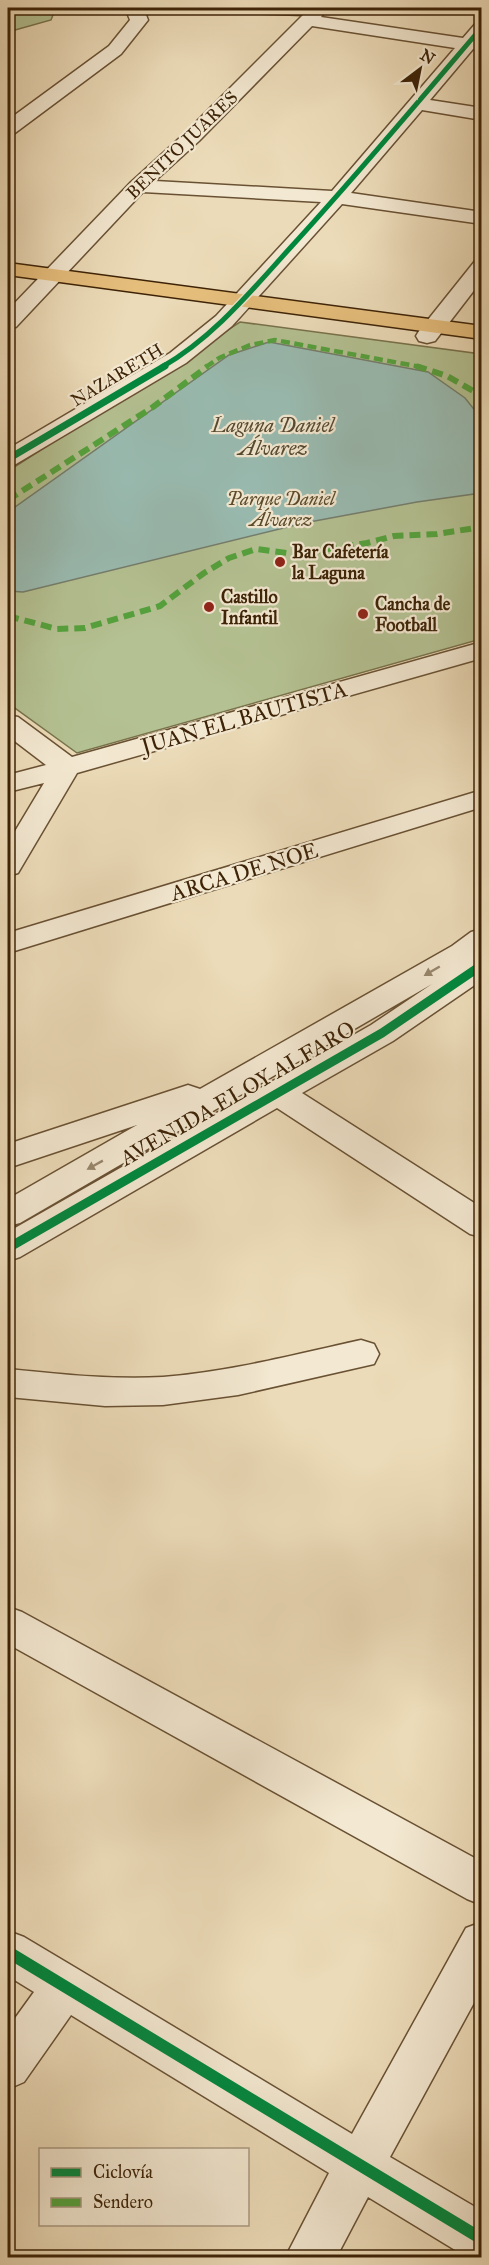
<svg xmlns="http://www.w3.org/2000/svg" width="489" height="2265" font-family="'IM FELL Great Primer',serif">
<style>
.green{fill:#b4c192;stroke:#78724c;stroke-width:1.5}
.water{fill:#99bbb1;stroke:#747e6d;stroke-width:1.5}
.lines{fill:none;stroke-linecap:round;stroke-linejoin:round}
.minor-casing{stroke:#695133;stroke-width:3}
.major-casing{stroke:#3d2307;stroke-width:3}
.minor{fill:#f3e8d1;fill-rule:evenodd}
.major{fill:#e6be7c;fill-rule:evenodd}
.quiet-far1{stroke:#54a23d;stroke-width:4.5;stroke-dasharray:9 4.5;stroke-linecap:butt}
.quiet{stroke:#54a23d;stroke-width:6;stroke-dasharray:11 6;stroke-linecap:butt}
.cycleway-far3-casing{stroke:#f3e8d1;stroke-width:8}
.cycleway-far2-casing{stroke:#f3e8d1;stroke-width:10}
.cycleway-far1-casing{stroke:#f3e8d1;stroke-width:13}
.cycleway-casing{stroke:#f3e8d1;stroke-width:16}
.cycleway-far3{stroke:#00873e;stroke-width:5}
.cycleway-far2{stroke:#00873e;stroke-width:7}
.cycleway-far1{stroke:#00873e;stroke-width:9}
.cycleway{stroke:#00873e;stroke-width:12}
.oneway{fill:#98866c}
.poi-dot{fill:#8f2418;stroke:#f3e8d1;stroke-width:2}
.labels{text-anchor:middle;stroke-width:4.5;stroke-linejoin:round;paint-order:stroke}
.far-street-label{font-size:18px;fill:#3d2307;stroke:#f3e8d1}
.far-park-label{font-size:18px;font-style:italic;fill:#5b4a2a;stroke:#f3e8d1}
.far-poi-label{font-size:18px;font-weight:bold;fill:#3d2307;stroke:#f3e8d1;text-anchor:start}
.far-water-label{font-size:20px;font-style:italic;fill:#544932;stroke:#f3e8d1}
.street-label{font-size:22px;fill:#3d2307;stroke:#f3e8d1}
</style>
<rect width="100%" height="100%" fill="#ecdbb8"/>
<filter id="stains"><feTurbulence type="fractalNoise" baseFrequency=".00333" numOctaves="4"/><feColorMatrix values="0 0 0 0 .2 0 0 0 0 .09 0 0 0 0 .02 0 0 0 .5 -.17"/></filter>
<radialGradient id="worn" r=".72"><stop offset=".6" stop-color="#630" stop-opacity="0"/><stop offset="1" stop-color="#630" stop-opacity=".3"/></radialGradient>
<!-- green -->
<path class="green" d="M8 8H59L55 10 51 20 8 32Z
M240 322 481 354V639L77 753 8 703V471Z"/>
<!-- water -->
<path class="water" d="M269 342 428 372 465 398 481 418V493L417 502 304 523 23 592 8 591V512L229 355Z"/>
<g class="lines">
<!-- minor casing -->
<g class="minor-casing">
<path id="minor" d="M134 8H151L146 15 148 20 121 54 15 133 8 135V120L109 46 130 20 128 15Z
M241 8H328L321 17 463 38 476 23 482 22V48L473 49 430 100 482 108V120L422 110 351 193 482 212V224L342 204 232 326 186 363 16 464 8 466V449L170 353 216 316 321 202 143 192 16 327 8 328V310L131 182 185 133 303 15 249 13 243 12ZM312 26 455 48 332 191 155 181 199 141Z
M482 259V280L435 341 427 343 419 341 416 336 419 331 475 261Z
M482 642V658L77 773 18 873 8 876V843L44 783 8 792V775L46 765 8 736V715L18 717 72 757Z
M482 790V807L8 953V933Z
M482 929V980L393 1041 302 1093 482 1208V1237L470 1234 277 1108 20 1257 8 1261V1232L371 1025 432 984 20 1223 8 1226V1199L137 1125 8 1168V1144L188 1085 200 1089 452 946 471 932Z
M361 1340 374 1344 379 1354 374 1364 238 1395 163 1405 105 1406 8 1397V1369C59 1374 111 1380 163 1377 230 1372 296 1354 361 1340Z
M8 1607 22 1612 482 1862V1905L467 1899 8 1644Z
M482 1922V1988L390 2157 482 2211V2258L465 2256 368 2197 336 2258H285L329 2173 71 2015 24 2082 8 2089V2028L34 1992 8 1976V1931L24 1937 81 1971 352 2134 466 1928Z"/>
</g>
<!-- major casing -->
<g class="major-casing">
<path id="major" d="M8 263 482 326V339L8 275Z"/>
</g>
<!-- minor -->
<use href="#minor" class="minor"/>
<!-- major -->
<use href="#major" class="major"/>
<!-- quiet-far1 -->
<path class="quiet-far1" d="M206 367 219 358 250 345 275 340 421 367"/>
<!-- quiet -->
<path class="quiet" d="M416 366 447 376 482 396
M8 500 153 407 208 366
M8 616 57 629 85 628 160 606 204 573 229 558 256 549 295 554 367 543 394 536 437 534 482 527"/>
<!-- cycleway-far3 casing -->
<g class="cycleway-far3-casing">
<path id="cycleway-far3" d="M162 367C214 337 251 291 291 247 357 175 419 101 482 27"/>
</g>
<!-- cycleway-far2 casing -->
<g class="cycleway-far2-casing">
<path id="cycleway-far2" d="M8 459 165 366"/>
</g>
<!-- cycleway-far1 casing -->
<g class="cycleway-far1-casing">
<path id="cycleway-far1" d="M8 1248 382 1033 482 965"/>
</g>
<!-- cycleway casing -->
<g class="cycleway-casing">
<path id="cycleway" d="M8 1952 482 2239"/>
</g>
<!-- cycleway-far3 -->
<use href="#cycleway-far3" class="cycleway-far3"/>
<!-- cycleway-far2 -->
<use href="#cycleway-far2" class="cycleway-far2"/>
<!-- cycleway-far1 -->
<use href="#cycleway-far1" class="cycleway-far1"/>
<!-- cycleway -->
<use href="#cycleway" class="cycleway"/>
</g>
<!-- one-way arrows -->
<defs><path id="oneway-solid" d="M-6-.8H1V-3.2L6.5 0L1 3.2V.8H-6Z" transform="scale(1.5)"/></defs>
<g class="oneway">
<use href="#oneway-solid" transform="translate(432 971) rotate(150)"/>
<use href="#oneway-solid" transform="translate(95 1165) rotate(151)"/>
</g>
<!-- markers -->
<g class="poi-dot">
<circle cx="280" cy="562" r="6"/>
<circle cx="209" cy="607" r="6"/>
<circle cx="363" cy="614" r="6"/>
</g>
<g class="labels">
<!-- far-street labels -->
<g class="far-street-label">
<text transform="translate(182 145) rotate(-44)" y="6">BENITO JUARES</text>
<text transform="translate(117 375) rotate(-31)" y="6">NAZARETH</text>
</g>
<!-- far-park labels -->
<g class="far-park-label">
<text x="281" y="505">Parque Daniel<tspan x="281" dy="21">Álvarez</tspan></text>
</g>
<!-- far-poi labels -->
<g class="far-poi-label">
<text x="292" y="558">Bar Cafetería<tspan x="292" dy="21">la Laguna</tspan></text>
<text x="221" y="603">Castillo<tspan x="221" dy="21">Infantil</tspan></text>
<text x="375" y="610">Cancha de<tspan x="375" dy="21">Football</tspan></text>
</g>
<!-- far-water labels -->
<g class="far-water-label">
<text x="273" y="432">Laguna Daniel<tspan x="273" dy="23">Álvarez</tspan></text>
</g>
<!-- street labels -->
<g class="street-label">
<text transform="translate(244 717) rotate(-16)" y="8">JUAN EL BAUTISTA</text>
<text transform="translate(244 871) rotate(-17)" y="8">ARCA DE NOE</text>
<text transform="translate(237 1093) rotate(-30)" y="8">AVENIDA ELOY ALFARO</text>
</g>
</g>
<!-- margin -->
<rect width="489" height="2265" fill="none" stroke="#ecdbb8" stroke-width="30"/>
<rect x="9" y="9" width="471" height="2247" fill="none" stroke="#3d2307" stroke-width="3"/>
<rect x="15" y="15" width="459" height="2235" fill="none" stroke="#3d2307" stroke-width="1.5"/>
<!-- legend -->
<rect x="39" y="2148" width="210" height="78" fill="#f3e8d1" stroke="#aa9980" stroke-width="1.5"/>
<rect x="51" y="2168" width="30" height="9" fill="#00873e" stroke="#aa9980" stroke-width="1.5"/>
<text x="93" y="2178" font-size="18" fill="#3d2307">Ciclovía</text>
<rect x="51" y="2198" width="30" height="9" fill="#54a23d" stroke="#aa9980" stroke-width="1.5"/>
<text x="93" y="2208" font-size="18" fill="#3d2307">Sendero</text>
<!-- north arrow -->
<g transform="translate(420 69) rotate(32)" stroke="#f3e8d1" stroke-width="4.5" paint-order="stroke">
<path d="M0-4.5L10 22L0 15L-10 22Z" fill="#3d2307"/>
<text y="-9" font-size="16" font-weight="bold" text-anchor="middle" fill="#3d2307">N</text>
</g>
<rect width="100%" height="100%" filter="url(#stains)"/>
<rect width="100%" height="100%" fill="url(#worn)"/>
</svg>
